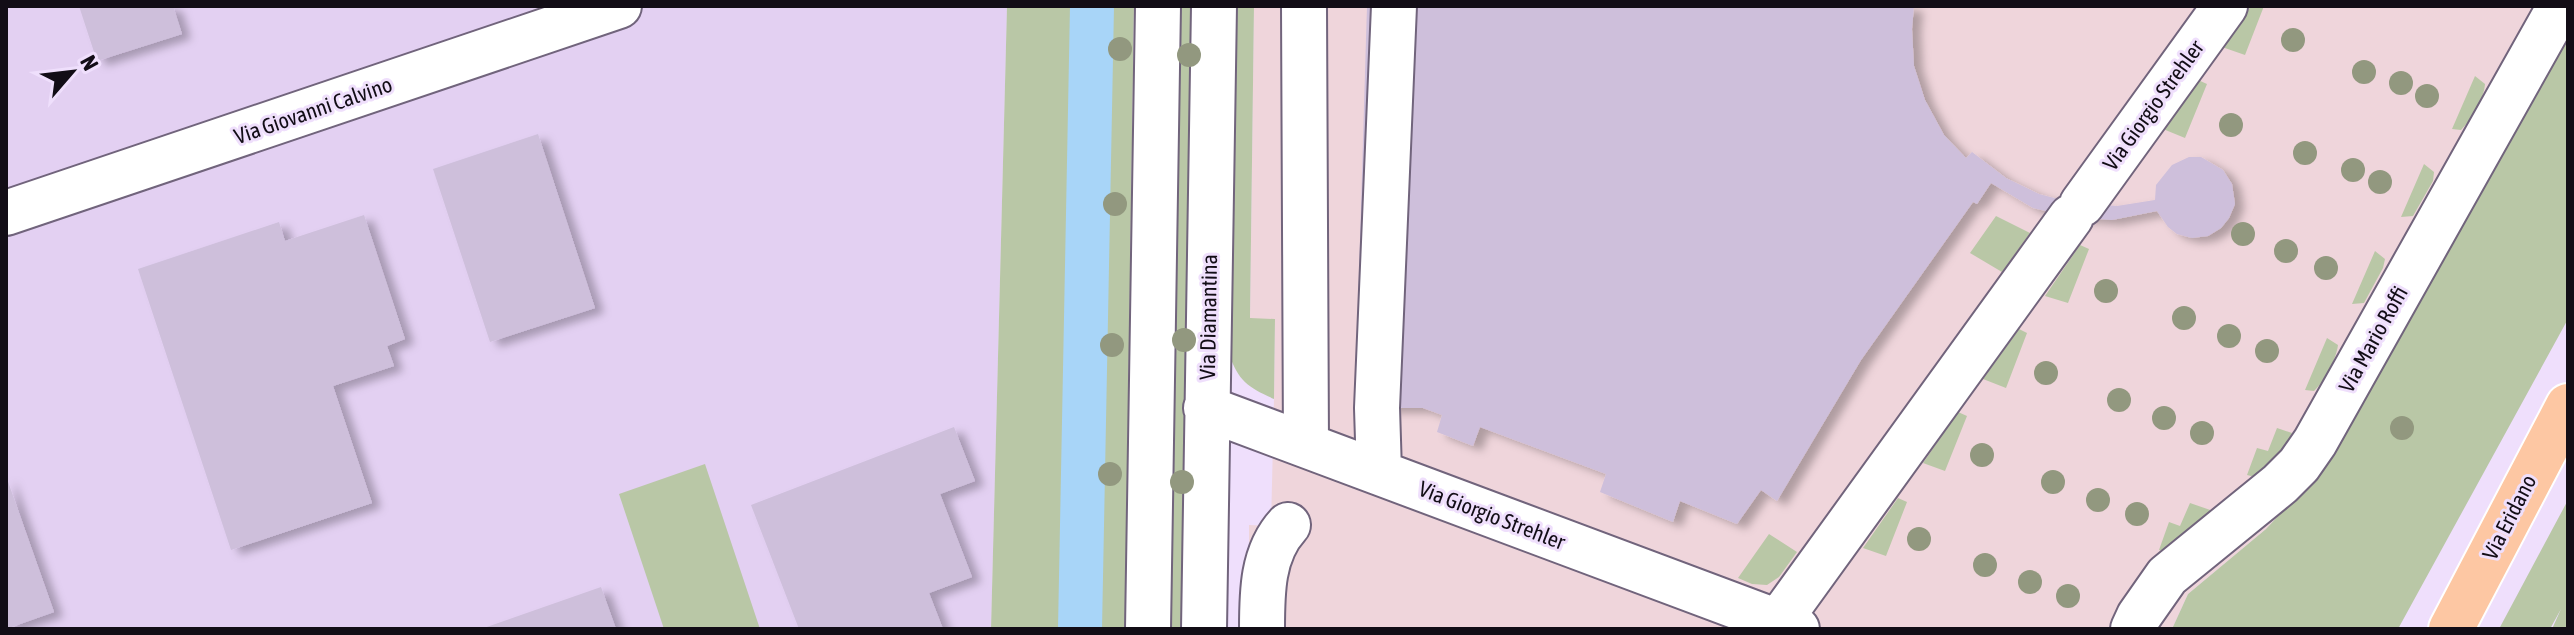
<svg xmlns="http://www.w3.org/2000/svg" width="2574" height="635" font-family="'Asap Condensed',sans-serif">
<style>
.commercial{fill:#efd5db}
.built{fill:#e3d0f2}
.green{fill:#b9c7a6}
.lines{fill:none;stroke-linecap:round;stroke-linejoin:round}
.canal{stroke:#a8d5f8;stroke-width:44}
.building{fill:#cebfdb;filter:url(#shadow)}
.minor-casing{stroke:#71647c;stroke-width:48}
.major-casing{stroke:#fff;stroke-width:48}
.minor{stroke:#fff;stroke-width:44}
.major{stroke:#fdc7a3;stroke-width:44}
.tree{fill:#92987f}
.labels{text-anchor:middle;stroke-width:6;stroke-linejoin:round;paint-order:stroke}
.street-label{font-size:22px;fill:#120d16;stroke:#efdffc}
</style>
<defs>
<filter id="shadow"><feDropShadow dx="9" dy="5" stdDeviation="4" flood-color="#0004"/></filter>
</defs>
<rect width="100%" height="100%" fill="#efdffc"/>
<!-- commercial -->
<path class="commercial" d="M1254 6H2568L2294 499 2266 529 2188 594 2172 629H1249V525L1271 526 1274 399 1275 319H1250Z"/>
<!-- built -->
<path class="built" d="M6 6H1007L991 629H6Z"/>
<!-- green -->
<path class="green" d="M1007 6H1134L1125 629H991Z
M1176 6H1196L1187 629H1167Z
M1235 6H1254L1250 318 1275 319 1274 399C1248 387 1239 382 1229 354Z
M2251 6H2264L2245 55 2222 47Z
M2568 33V319L2398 629H2172L2188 594 2266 529 2294 499Z
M2475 76 2485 84C2484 99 2472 119 2461 130L2452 129Z
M2198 80 2207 84 2185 138 2163 129Z
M2424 164 2434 172 2433 181 2413 216 2401 217Z
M1996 216 2030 233 2002 272 1970 253Z
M2080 245 2089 249 2068 303 2045 296Z
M2375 251 2385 259 2383 268 2364 303 2352 304Z
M2019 329 2027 333 2006 388 1983 379Z
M2327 338 2338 345C2336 360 2325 381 2314 391L2305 390Z
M1958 412 1967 416 1945 471 1923 463Z
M2277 428 2292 433 2279 457 2255 477 2247 475 2257 448 2268 451Z
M705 464 760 629H664L619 494Z
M1898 498 1907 502 1886 556 1863 548Z
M2568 500V629H2552L2561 609 2550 629H2499Z
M2190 503 2216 512 2167 552 2159 550 2169 522 2180 526Z
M1769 534 1797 552 1779 577 1767 585 1752 584 1738 578Z"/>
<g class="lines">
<!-- canal -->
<path class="canal" d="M1080 629 1092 6"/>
</g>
<!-- building -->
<path class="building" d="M79 6H173L182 34 97 61Z
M1367 6H1914L1912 29 1914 66 1925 100 1944 135 1966 158 1972 152 2006 178 2039 194 2073 203 2117 206 2155 200 2156 185 2172 165 2189 157H2201L2223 170 2232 184 2235 204 2229 218 2221 228 2208 236 2192 238 2177 234 2168 227 2157 211 2112 220 2071 217 2033 208 1991 183 1977 204 1973 202 1861 360 1777 501 1761 490 1737 524 1680 501 1673 522 1600 492 1606 474 1480 427 1473 446 1437 432 1442 415 1423 408H1355Z
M538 134 595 308 490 342 433 169Z
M364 215 405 339 387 346 394 366 333 386 372 503 231 550 138 269 279 222 285 241Z
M954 427 975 481 940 494 972 577 929 593 943 629H799L751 505Z
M6 476 54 612 6 629Z
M601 587 616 629H481Z"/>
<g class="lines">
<!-- minor casing -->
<g class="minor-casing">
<path id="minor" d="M1304 6 1306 445
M2082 204 2225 6
M6 213 619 6
M1206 408 1797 629
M1379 472 1377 408 1394 6
M1778 622 2071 217
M1148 629 1158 6
M1204 629 1214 6
M1262 629C1262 593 1262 553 1288 525
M2133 629 2139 616 2167 576 2280 484 2299 465 2315 442 2560 6"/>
</g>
<!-- major casing -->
<g class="major-casing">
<path id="major" d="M2451 629 2568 406"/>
</g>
<!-- minor -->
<use href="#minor" class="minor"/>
<!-- major -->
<use href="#major" class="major"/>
</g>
<!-- trees -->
<g class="tree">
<circle cx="2293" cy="40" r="12"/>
<circle cx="1120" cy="49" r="12"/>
<circle cx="1189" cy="55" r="12"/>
<circle cx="2364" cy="72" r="12"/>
<circle cx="2401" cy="83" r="12"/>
<circle cx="2427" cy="96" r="12"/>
<circle cx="2231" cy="125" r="12"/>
<circle cx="2305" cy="153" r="12"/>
<circle cx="2353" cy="170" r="12"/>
<circle cx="2380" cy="182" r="12"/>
<circle cx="1115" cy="204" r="12"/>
<circle cx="2243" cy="234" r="12"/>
<circle cx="2286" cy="251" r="12"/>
<circle cx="2326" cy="268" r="12"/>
<circle cx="2106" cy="291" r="12"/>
<circle cx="2184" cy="318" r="12"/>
<circle cx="2229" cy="336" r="12"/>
<circle cx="1184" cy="340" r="12"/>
<circle cx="1112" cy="345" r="12"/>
<circle cx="2267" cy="351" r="12"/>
<circle cx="2046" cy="373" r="12"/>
<circle cx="2119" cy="400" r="12"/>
<circle cx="2164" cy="418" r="12"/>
<circle cx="2402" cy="428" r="12"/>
<circle cx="2202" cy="433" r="12"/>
<circle cx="1982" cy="455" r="12"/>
<circle cx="1110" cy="474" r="12"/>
<circle cx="1182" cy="482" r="12"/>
<circle cx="2053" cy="482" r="12"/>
<circle cx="2098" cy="500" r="12"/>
<circle cx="2137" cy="514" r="12"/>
<circle cx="1919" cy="539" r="12"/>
<circle cx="1985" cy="565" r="12"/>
<circle cx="2030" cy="582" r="12"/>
<circle cx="2068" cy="596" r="12"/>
</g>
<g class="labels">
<!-- street labels -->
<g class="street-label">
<text transform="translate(2153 105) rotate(-54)" y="8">Via Giorgio Strehler</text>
<text transform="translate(313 110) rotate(-19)" y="8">Via Giovanni Calvino</text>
<text transform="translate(1208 317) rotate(-89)" y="8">Via Diamantina</text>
<text transform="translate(2373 339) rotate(-61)" y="8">Via Mario Roffi</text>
<text transform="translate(1492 515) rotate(21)" y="8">Via Giorgio Strehler</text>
<text transform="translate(2509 517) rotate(-63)" y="8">Via Eridano</text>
</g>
</g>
<!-- border -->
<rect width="2574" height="635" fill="none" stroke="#120d16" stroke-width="16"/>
<!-- north arrow -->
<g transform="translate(72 72) rotate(62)" stroke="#efdffc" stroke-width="6" paint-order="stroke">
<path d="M0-6L14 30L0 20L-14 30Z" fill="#120d16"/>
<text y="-12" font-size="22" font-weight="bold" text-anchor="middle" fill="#120d16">N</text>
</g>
</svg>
